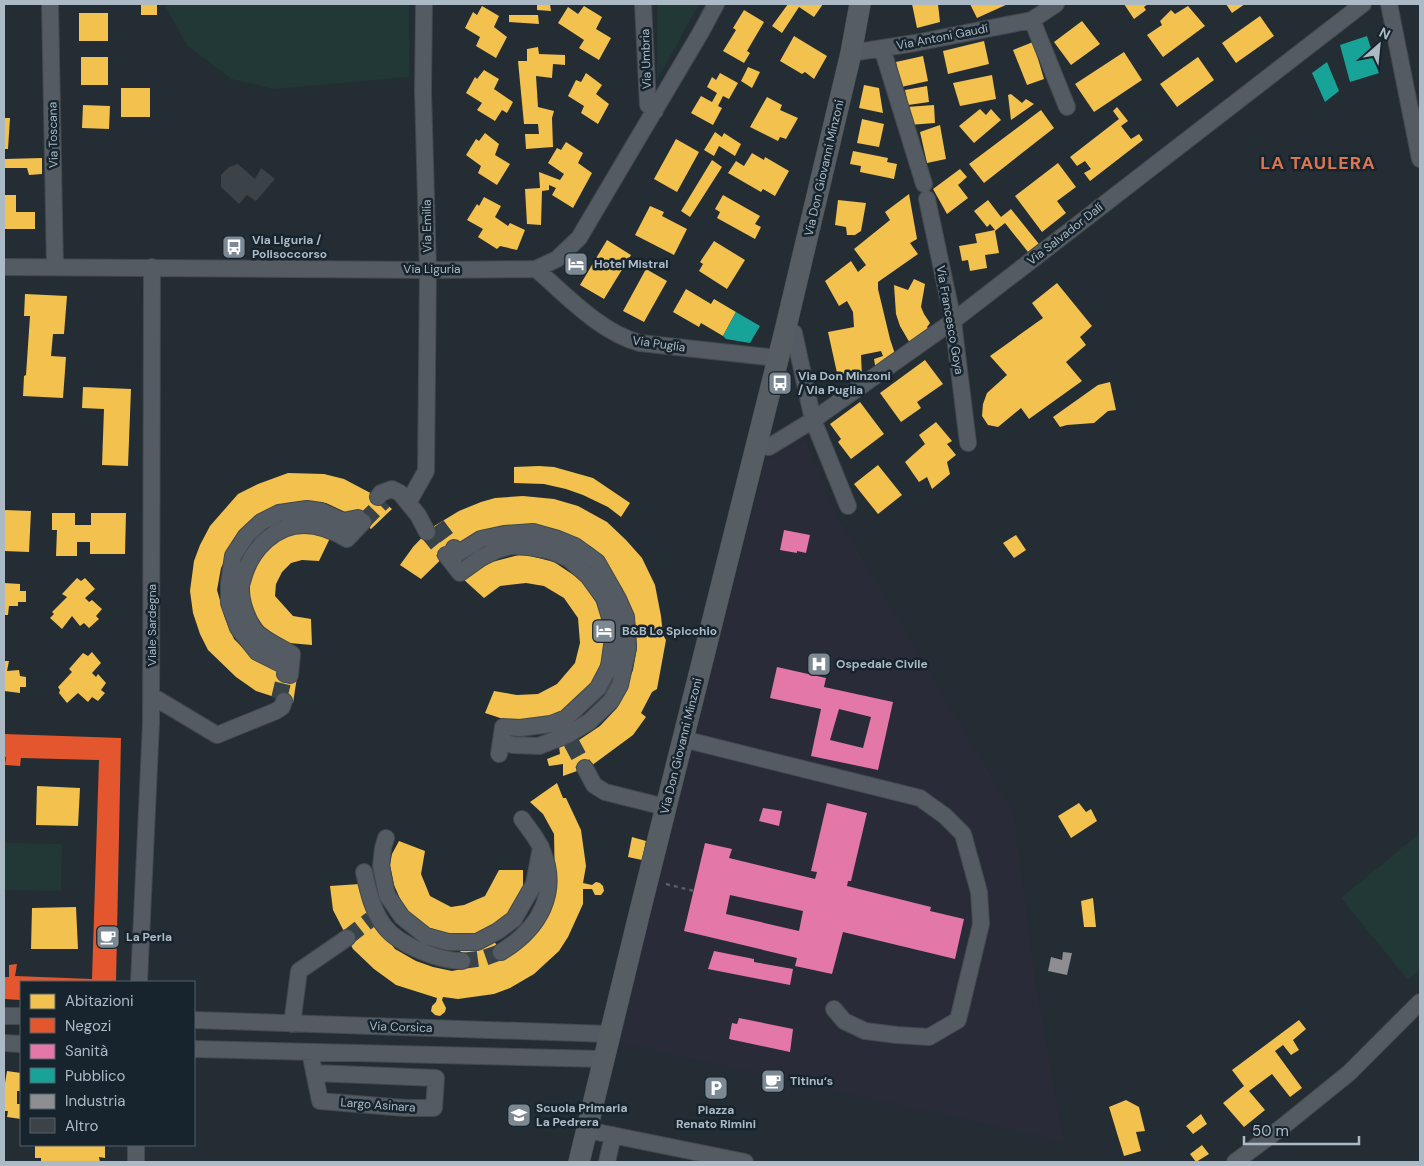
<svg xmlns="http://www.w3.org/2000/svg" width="1424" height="1166" font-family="'DM Sans',sans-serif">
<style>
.medical{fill:#292b39}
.green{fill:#213837}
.homes{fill:#f2c14e}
.shops{fill:#e4572e}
.health{fill:#e377a8;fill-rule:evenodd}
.public{fill:#17a398}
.industry{fill:#8d8d92}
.building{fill:#3b4248}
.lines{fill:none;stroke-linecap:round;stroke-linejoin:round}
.minor-tunnel{stroke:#384249;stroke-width:16;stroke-dasharray:16 8;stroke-linecap:butt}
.minor-casing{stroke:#42494d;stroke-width:18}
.major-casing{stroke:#414a4f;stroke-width:22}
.path{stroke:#565f64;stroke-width:2.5;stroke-dasharray:4 4;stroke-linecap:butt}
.minor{stroke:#545b62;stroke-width:16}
.major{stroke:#565d63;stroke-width:21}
.labels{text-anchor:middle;stroke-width:5;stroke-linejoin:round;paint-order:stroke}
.street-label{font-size:12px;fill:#acbac6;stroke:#17242d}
.poi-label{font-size:12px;font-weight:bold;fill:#acbac6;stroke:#17242d;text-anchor:start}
.district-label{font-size:18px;font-weight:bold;letter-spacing:1px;fill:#dc7651;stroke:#17242d}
</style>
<rect width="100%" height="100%" fill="#242d33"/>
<!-- medical -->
<path class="medical" d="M805 439 836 514 1014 814 1036 984 1064 1141 615 1042 765 461Z"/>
<!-- green -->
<path class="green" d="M164 4H409V77L274 89 231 79 187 45Z
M657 4H699L657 80Z
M1420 833V970L1408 980 1341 898Z
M4 843 62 844 61 891 4 890Z"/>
<!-- homes -->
<path class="homes" d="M141 4H157V15H141Z
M537 4H550L551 11 537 10Z
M788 4H823L814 17 799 7 782 33 772 26Z
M912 4H938L940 22 917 28Z
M970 4H1008L977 18Z
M1124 4H1148L1144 7 1146 10 1134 19Z
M1226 4H1245L1232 13Z
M482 6 499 16 494 27 507 37 496 58 476 46 480 37 465 28 473 12 477 15Z
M584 6 602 17 596 29 611 38 599 60 579 48 584 40 558 23 568 7 578 14Z
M1188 6 1205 26 1163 57 1147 35 1162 25 1160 21 1171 10 1175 14Z
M744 10 764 22 747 51 750 53 744 63 723 51 736 30 733 28Z
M79 13H108V41H79Z
M509 15H538L539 24 509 22Z
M1260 16 1274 36 1236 63 1222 43Z
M1082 21 1100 44 1071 65 1054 42Z
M794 36 827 56 814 79 805 72 802 74 780 61Z
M984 41 989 64 948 74 943 51Z
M1033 42 1044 79 1027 85 1013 50Z
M538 47 539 54 565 55V65L553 64 552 78 536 76 538 107 554 111 552 118 553 147 526 149 525 134H539L538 124H524L518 61H527V49Z
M1124 52 1142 80 1094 112 1075 84Z
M923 56 928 81 901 87 896 62Z
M81 57H108V85H81Z
M1198 57 1214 80 1177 107 1160 84Z
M748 67 760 72 752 88 741 81Z
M484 70 499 79 494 89 513 102 507 113 502 110 495 121 477 110 482 103 466 93 475 77 477 79Z
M586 73 602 85 596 94 609 104 598 124 581 113 584 106 568 96 576 80 581 82Z
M720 73 738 83 729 99 723 96 718 106 722 108 713 125 691 113 701 96 712 102 717 93 707 87 712 77 716 80Z
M992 75 996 99 960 106 953 83Z
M864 85 879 88 883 113 859 108Z
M927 86 929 102 908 105 905 90Z
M121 88H150V117H121Z
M1011 94 1022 103 1026 99 1034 104 1011 120 1008 95Z
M767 97 782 105 780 110 798 118 786 139 780 137 778 141 750 127Z
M83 105 110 106 109 129 82 128Z
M934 105 935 123 909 125 907 107Z
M1117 107 1128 121 1121 126 1131 139 1139 134 1143 140 1090 181 1084 173 1091 169 1085 161 1077 166 1070 157 1119 119 1113 111Z
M980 109 986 115 991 109 1001 120 974 143 959 126Z
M1041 110 1054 128 984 183 969 164Z
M4 118H10L8 149H4Z
M862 119 884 124 879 147 857 143Z
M940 125 946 159 927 163 920 132Z
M715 132 722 137 724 133 741 144 735 156 719 146 714 156 704 150Z
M485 133 499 144 495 155 510 164 497 185 478 173 481 166 466 155 476 139 479 141Z
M676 139 699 152 677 192 654 179Z
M566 142 583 153 578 163 592 173 573 208 552 195 556 188 549 185V190L542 191 541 225 527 224 525 189 540 188 539 172 560 180 564 174 548 163 557 148 561 150Z
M853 151 888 158 887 162 897 164 894 179 860 172 861 166 850 164Z
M752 153 764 160 765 157 789 171 775 196 763 189 761 192 728 173 736 161 744 166Z
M42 158V174L29 175 27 168H5L4 159Z
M712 160 722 167 690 217 681 211Z
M1058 163 1076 187 1057 201 1066 213 1042 232 1015 196Z
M960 169 967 177 958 185 968 198 947 214 933 189Z
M909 194 917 239 910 243 918 254 878 282V289L890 339 896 357 876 371 874 359 883 356 881 351 861 355 862 377 839 382 828 332 854 327 853 312 847 301 839 306 825 281 851 261 858 272 866 265 854 249 890 220 885 212Z
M4 195H16V212H35V229H4Z
M723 195 760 216 755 224 761 227 755 239 717 218 720 212 715 209Z
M484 197 501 206 495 217 508 226 510 223 525 230 517 250 500 246 497 249 478 237 483 229 467 220 477 204 479 206Z
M838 200 866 203 861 231 855 235H847L846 227 835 225Z
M988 200 1001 217 1011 209 1039 244 1028 252 1005 223 995 231 999 253 985 255 987 268 970 271 968 260 962 261 959 246 977 243 975 234 995 230 990 224 987 227 974 211Z
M650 206 664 212 662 216 687 229 674 255 635 235Z
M607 240 631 255 604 299 580 285Z
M714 241 745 260 727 289 699 271 703 264 700 262Z
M646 269 667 281 644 322 623 311Z
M914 279 925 284 921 307 924 314 930 323 927 327 930 331 911 345 900 326 896 314 894 285 908 290Z
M1057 283 1092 326 1080 337 1086 345 1066 362 1082 381 1029 419 1021 408 998 427 988 425 982 416 983 404 987 393 1007 375 990 356 1043 318 1032 303Z
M686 289 711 304 714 299 736 312 723 336 701 323 699 327 673 312Z
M25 294 67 296 64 334H53L51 356 66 357 63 398 23 396 24 376 26 375 30 316H24Z
M925 360 943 384 917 402 921 408 901 422 880 393Z
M1110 382 1116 410 1108 411 1094 423 1067 425 1060 427 1053 417 1098 385Z
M83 387 131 389 128 466 102 465 104 409 82 408Z
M860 402 884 434 851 459 838 442 841 439 830 424Z
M936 422 952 441 947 444 956 455 947 462 950 474 932 489 927 477 919 482 905 462 925 444 919 435Z
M878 465 902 495 878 514 854 484Z
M539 466 554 467 593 478 630 503 621 517 608 507 583 495 566 489 544 484 514 483V467Z
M288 473 324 474 344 479 378 497 392 509 371 529 358 518 326 503 292 502 266 510 255 517 229 551 221 568 217 590 225 618 234 639 250 655 275 670 297 677 293 703 256 691 236 677 208 650 200 634 193 613 190 591 194 561 200 545 210 526 238 494 258 484Z
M523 496 554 499 578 506 607 522 626 540 642 558 655 585 661 616 663 635 666 640 657 689 652 692 641 713 646 717 633 735 591 766 563 776V764L549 766 547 759 560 754 559 746 579 740 600 726 617 708 633 670 637 647 635 621 622 588 593 548 579 540 474 535 458 543 421 579 400 565 413 547 431 528 459 511 481 502 495 498Z
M4 510 31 511 29 552 4 551Z
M52 513H75V525H91V513H126L125 554H90V542H77V556H56L57 530H52Z
M312 531 331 536 319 561 302 560 291 563 282 572 276 584 275 596 293 616 311 619 312 645 289 643 280 640 266 630 256 616 250 601V579L256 563 277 539 293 533Z
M1016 535 1026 550 1014 558 1003 543Z
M523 554 554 562 584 582 600 609 607 644 597 674 578 702 548 718 515 723 485 713 494 691 517 695 538 694 557 684 575 663 580 643 578 618 564 598 544 586 526 583 500 586 484 598 462 578 492 562Z
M77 578 81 581 85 578 95 589 85 598 89 602 92 600 102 609 96 616 99 619 89 628 84 623 80 626 72 616 62 629 50 618 54 614 52 612 67 597 62 594Z
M4 583 20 584V591H26V602H18V606H9L8 615H4Z
M92 652 101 663 92 673 96 677 98 674 106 683 101 690 105 693 98 701 92 697 88 702 78 693 67 703 59 693 60 690 58 687 72 672 69 669 83 653 88 656Z
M4 661H9L7 671 19 670 20 676 26 677V687H20V693L4 691Z
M557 783 563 798H566L581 830 586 866 583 883 592 885 596 882 600 883 603 886 604 891 601 895H595L592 889H583V904L568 937 559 951 534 974 510 988 494 994 458 999 443 997 442 1000 446 1008 445 1012 440 1016 435 1015 431 1011 432 1006 436 1002 437 998 396 985 374 969 353 949 333 910 330 886 360 884 363 902 369 916 395 949 416 961 433 967 452 971 462 969 459 937 423 926 411 915 402 903 394 885 390 865 392 854 399 841 425 851 421 874 430 896 451 907 464 905 485 896 499 870H523V894L516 908 487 930 501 952 555 883 554 834 543 814 530 802Z
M37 786 80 788 78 826 36 825Z
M1079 803 1086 812 1091 809 1097 821 1071 838 1058 816Z
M632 837 646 841 642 860 628 857Z
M1093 898 1096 927H1084L1081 901Z
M76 907 78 949H31L32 908Z
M1299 1020 1306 1029 1293 1040 1299 1050 1291 1055 1283 1045 1275 1051 1302 1088 1290 1097 1272 1074 1249 1091 1265 1110 1244 1127 1223 1103 1244 1086 1232 1070Z
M7 1071 21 1073V1091H17V1104H21V1119L7 1117 8 1111H4V1089Z
M1126 1100 1139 1107 1145 1131 1136 1132 1141 1151 1124 1156 1109 1107Z
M1201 1114 1207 1124 1193 1134 1186 1126Z
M35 1145H105V1158L99 1157 100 1162H41V1158H35Z
M1202 1145 1209 1154 1196 1162 1190 1154Z"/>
<!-- shops -->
<path class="shops" d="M4 734 121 738 116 982H21V1000L4 999V977H9V965L17 964 15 976 92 979 99 760 21 758 20 766 5 765 6 757H4Z"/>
<!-- health -->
<path class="health" d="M784 530 810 535 806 553 797 551V553L780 550Z
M777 667 826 678 824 687 893 702 878 770 811 756 821 709 770 698ZM839 709 871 717 863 748 830 740Z
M827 803 867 813 851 881H848L847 886 931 907 930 911 964 919 955 959 843 932 832 974 795 966 797 958 684 931 705 843 732 849 729 858 815 879 817 872 811 871ZM730 895 803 911 799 931 726 914Z
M763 808 782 811 779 826 759 821Z
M714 951 754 959V962L793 969 790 985 708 969Z
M739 1018 793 1029 790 1052 729 1039 732 1023 737 1024Z"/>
<!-- public -->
<path class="public" d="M1367 36 1379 73 1350 82 1340 45Z
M1327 62 1339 91 1325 102 1312 73Z
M736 312 760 326 750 343 726 339 723 336Z"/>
<!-- industry -->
<path class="industry" d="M1063 952 1072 953 1067 975 1048 971 1051 957 1062 960Z"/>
<!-- building -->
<path class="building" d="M238 164 255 179 261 168 275 179 256 201 247 195 239 204 221 187V175L229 167Z"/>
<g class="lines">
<!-- minor-tunnel -->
<path class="minor-tunnel" d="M363 522 384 501
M437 525 454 548
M427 532 446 555
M279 699 285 674
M571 742 585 768
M347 938 371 919
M462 961 484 958 501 952"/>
<!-- minor casing -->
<g class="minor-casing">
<path id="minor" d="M50 4 55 267
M643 4 648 105 655 111
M1389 4 1420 159
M1032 20 1067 107
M882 48 924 184
M851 53 915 43 1032 20 1056 4
M927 199 953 321 968 443
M4 267 428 270 536 269 557 259 579 238 701 32 716 4
M536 269C566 295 601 333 640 343L777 358
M785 331 794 333 813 420 848 506
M757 445 769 447 813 420 953 321 1363 4
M378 497 381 493 392 489 400 493 418 515 427 532
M408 503 426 471 428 270 423 91 424 4
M454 548 457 554 481 539 504 534 533 532 558 539 575 546 597 562 618 599 626 617 628 648 620 685 611 701 589 722 567 735 539 746 513 745 501 742
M446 555 460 573 481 558 497 550 511 546 528 547 550 551 569 559 588 576 604 598 614 631 609 667 598 688 566 718 551 724 520 728 503 727 499 754
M285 674 287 669 283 665 257 652 238 628 229 603V583L233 556 246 536 261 522 279 513 307 509 321 511 343 521 358 518
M290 675 292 654C282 648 261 639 254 629 247 619 241 602 241 590 240 585 243 580 244 575 252 549 275 525 304 525 320 525 334 531 347 539L363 522
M152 696 217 735 276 711 282 707 284 701
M683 739 920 798 945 816 963 834 979 892 981 924 958 1020 929 1037 897 1035 865 1031 844 1021 834 1009
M585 768 594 785 605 792 665 807
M386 838 383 848 381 866 387 895 402 917 426 936 448 942H477L498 931 514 919 534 884 541 847
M364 872C368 891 373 912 385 927 399 945 439 961 462 961
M501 952C539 929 561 892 541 848 537 838 528 828 522 819
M139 982 151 723 152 267
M4 1016H21
M194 1020 609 1034
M292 1024 299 971 347 938
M4 1043 21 1044
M194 1049 603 1059
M310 1052 320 1101 405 1108H434L436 1078 314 1073
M587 1130 745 1162
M136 1145V1162
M607 1162 613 1135
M1235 1162 1281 1128 1349 1073 1420 1002"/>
</g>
<!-- major casing -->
<g class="major-casing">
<path id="major" d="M579 1162 639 915 785 331 851 53 860 4"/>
</g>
<!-- path -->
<path class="path" d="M666 884 694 891"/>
<!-- minor -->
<use href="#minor" class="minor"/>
<!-- major -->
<use href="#major" class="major"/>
</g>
<!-- icons -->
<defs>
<g id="bus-square" transform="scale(1.25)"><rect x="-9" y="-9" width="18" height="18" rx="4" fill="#7c8993" stroke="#17242d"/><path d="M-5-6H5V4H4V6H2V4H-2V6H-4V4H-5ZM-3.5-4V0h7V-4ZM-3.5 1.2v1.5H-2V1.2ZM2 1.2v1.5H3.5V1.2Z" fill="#fff"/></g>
<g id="hotel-square" transform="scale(1.25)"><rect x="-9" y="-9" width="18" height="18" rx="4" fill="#7c8993" stroke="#17242d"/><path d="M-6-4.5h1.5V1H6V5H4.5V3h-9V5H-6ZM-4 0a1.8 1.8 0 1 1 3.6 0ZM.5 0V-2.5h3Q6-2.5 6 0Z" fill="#fff"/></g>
<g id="hospital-square" transform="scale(1.25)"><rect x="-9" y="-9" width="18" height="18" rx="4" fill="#7c8993" stroke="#17242d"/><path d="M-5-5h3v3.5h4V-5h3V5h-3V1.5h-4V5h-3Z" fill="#fff"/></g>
<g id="cafe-square" transform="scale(1.25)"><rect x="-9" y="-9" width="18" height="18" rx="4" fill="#7c8993" stroke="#17242d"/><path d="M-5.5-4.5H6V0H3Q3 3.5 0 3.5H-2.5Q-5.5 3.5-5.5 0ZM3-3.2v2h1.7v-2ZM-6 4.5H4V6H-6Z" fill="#fff"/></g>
<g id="parking-square" transform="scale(1.25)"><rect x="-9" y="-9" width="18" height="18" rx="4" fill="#7c8993" stroke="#17242d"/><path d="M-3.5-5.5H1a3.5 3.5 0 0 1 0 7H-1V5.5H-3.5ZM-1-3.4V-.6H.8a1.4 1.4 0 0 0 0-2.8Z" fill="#fff"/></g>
<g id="school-square" transform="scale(1.25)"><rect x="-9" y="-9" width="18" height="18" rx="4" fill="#7c8993" stroke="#17242d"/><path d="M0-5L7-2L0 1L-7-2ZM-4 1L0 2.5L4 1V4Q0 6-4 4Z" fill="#fff"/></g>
</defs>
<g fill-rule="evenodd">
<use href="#bus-square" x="234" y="247"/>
<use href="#hotel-square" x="576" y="264"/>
<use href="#bus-square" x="780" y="383"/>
<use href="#hotel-square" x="604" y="631"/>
<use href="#hospital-square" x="819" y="664"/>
<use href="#cafe-square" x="108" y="937"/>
<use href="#cafe-square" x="773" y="1081"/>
<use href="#parking-square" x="716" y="1088"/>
<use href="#school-square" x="519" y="1115"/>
</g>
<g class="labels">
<!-- street labels -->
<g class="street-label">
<text transform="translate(942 37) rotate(-11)" y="4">Via Antoni Gaudí</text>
<text transform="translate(646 59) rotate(-92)" y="4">Via Umbria</text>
<text transform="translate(53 135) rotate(-91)" y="4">Via Toscana</text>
<text transform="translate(824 168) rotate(-77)" y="4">Via Don Giovanni Minzoni</text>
<text transform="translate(427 226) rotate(-91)" y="4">Via Emilia</text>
<text transform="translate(1065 234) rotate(-38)" y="4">Via Salvador Dalí</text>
<text x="432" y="273">Via Liguria</text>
<text transform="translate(950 320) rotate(80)" y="4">Via Francesco Goya</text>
<text transform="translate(659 344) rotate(8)" y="4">Via Puglia</text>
<text transform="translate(152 625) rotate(-90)" y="4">Viale Sardegna</text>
<text transform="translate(681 746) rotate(-76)" y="4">Via Don Giovanni Minzoni</text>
<text transform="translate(401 1027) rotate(2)" y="4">Via Corsica</text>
<text transform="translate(378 1105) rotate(4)" y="4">Largo Asinara</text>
</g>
<!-- poi labels -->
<g class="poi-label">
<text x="252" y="244">Via Liguria /<tspan x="252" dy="14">Polisoccorso</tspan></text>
<text x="594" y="268">Hotel Mistral</text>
<text x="798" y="380">Via Don Minzoni<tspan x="798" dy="14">/ Via Puglia</tspan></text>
<text x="622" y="635">B&amp;B Lo Spicchio</text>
<text x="836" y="668">Ospedale Civile</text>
<text x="126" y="941">La Perla</text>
<text x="790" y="1085">Titinu‘s</text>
<text x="536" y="1112">Scuola Primaria<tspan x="536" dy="14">La Pedrera</tspan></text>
<text x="716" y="1114" text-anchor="middle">Piazza<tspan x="716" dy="14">Renato Rimini</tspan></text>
</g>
<!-- district labels -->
<g class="district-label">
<text x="1318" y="169">LA TAULERA</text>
</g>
</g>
<!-- border -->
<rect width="1424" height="1166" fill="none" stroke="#acbac6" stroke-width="10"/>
<!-- legend -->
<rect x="20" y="981" width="175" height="165" fill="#17242d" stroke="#53606a"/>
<rect x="30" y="994" width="25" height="15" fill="#f2c14e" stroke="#53606a"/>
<text x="65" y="1006" font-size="15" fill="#acbac6">Abitazioni</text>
<rect x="30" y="1018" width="25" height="15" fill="#e4572e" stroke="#53606a"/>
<text x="65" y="1031" font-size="15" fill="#acbac6">Negozi</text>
<rect x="30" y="1044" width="25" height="15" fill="#e377a8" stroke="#53606a"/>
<text x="65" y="1056" font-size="15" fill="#acbac6">Sanità</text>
<rect x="30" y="1068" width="25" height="15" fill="#17a398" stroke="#53606a"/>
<text x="65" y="1081" font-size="15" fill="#acbac6">Pubblico</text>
<rect x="30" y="1094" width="25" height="15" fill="#8d8d92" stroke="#53606a"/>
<text x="65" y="1106" font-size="15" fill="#acbac6">Industria</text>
<rect x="30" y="1118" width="25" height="15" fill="#3b4248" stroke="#53606a"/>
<text x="65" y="1131" font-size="15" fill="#acbac6">Altro</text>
<!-- north arrow -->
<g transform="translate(1379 45) rotate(27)" stroke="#17242d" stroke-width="4" paint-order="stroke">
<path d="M0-4L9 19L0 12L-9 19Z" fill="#acbac6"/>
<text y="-8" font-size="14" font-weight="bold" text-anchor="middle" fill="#acbac6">N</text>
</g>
<!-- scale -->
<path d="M1244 1136v8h115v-8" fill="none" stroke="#acbac6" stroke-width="2.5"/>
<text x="1252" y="1136" font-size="15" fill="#acbac6" stroke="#17242d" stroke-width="4" paint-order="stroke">50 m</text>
</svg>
